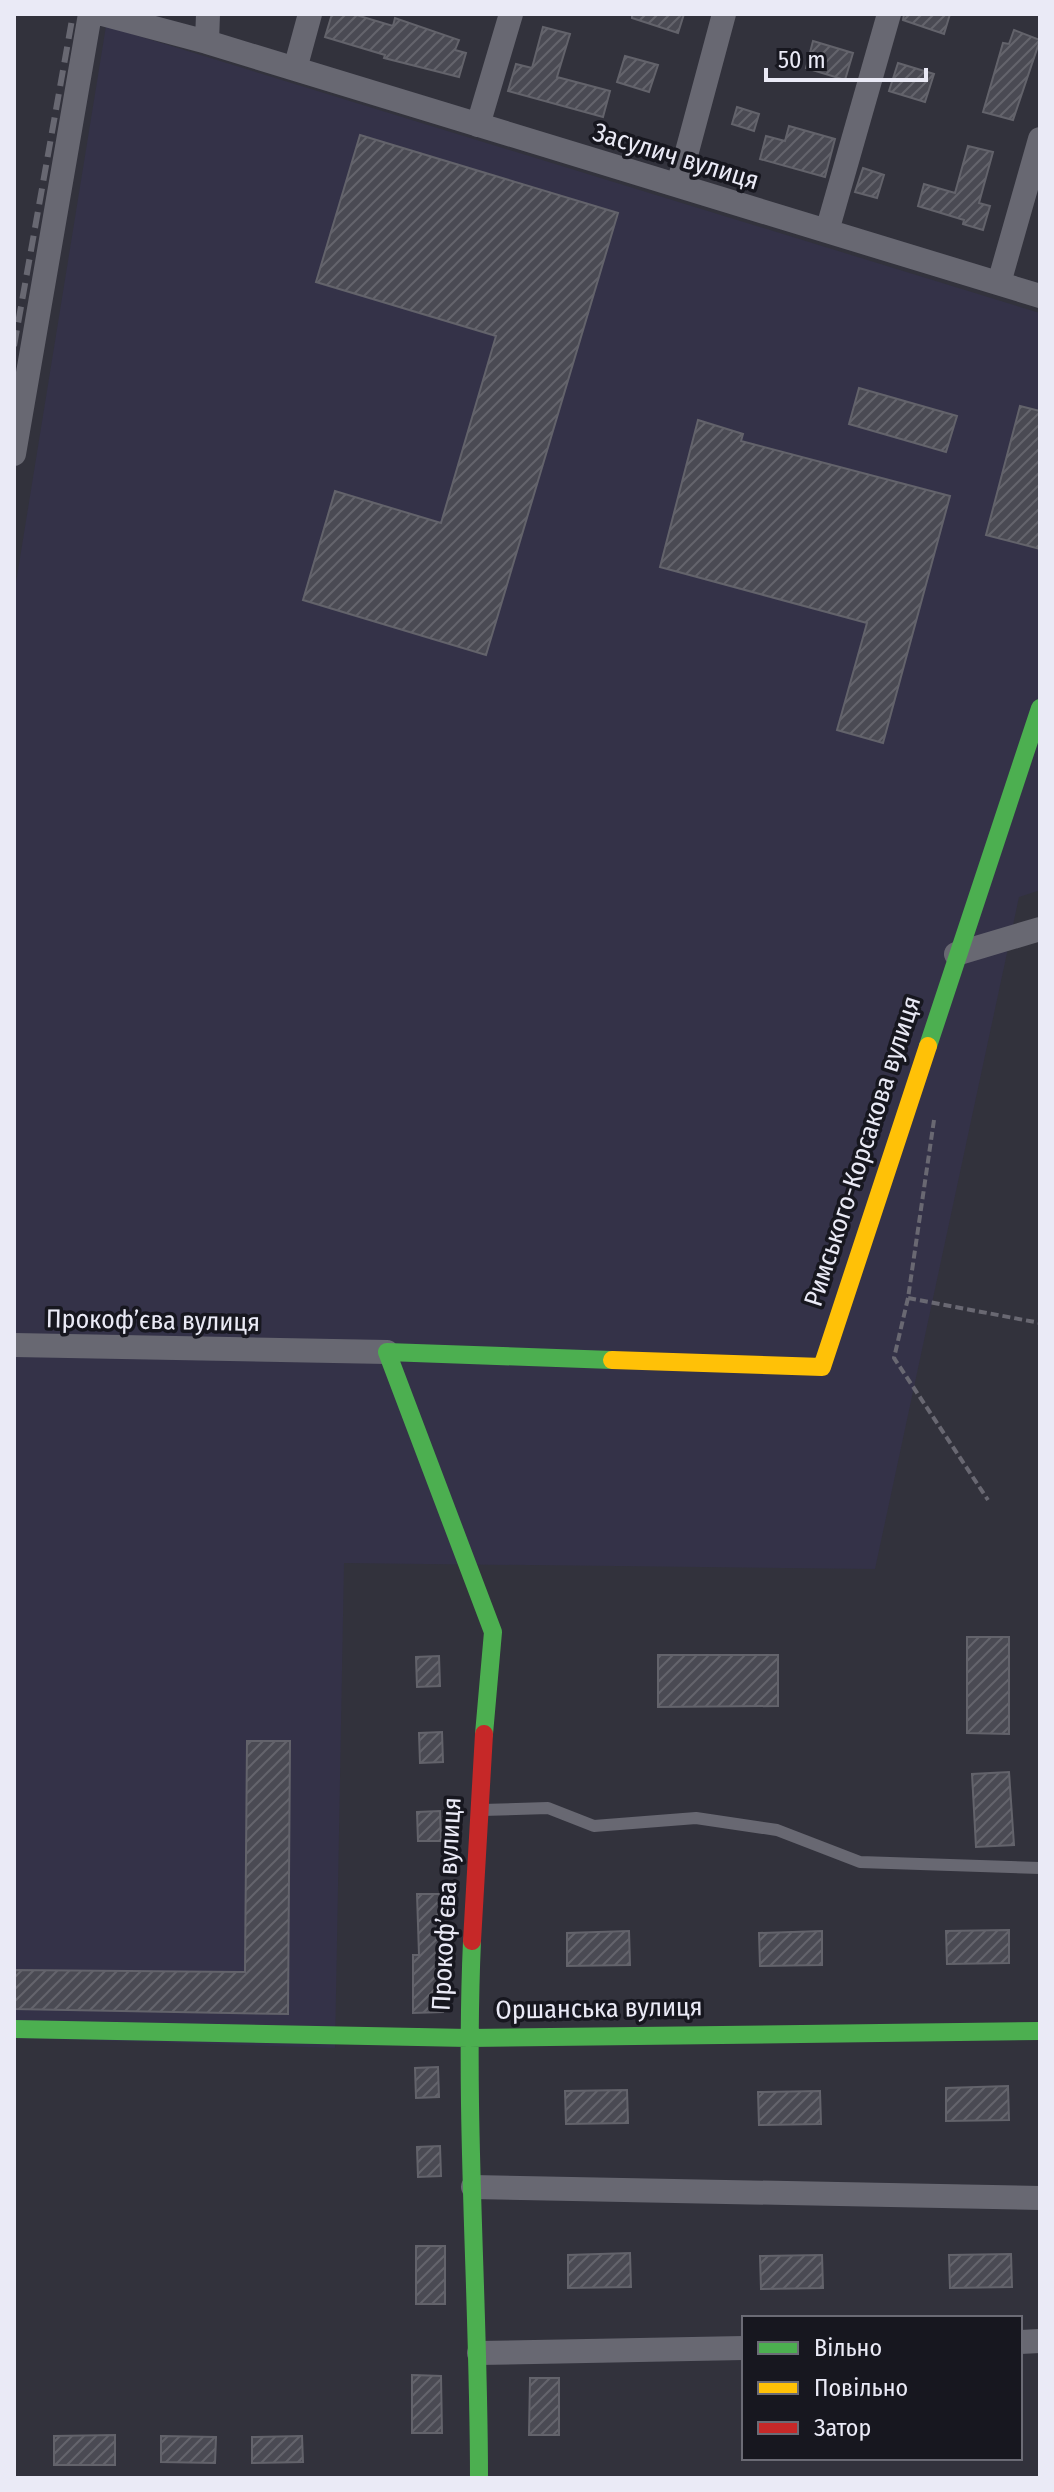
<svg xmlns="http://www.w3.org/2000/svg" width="1054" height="2492" font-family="'Fira Sans Condensed',sans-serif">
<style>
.built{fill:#343248}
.building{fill:url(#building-hatch);stroke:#63636b;stroke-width:2}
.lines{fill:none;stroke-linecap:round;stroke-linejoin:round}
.path{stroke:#696872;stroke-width:4;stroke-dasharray:8 4;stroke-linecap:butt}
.lane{stroke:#686872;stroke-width:12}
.street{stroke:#686872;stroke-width:24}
.fast{stroke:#4caf50;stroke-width:18}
.slow{stroke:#ffc107;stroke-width:18}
.jam{stroke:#c62828;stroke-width:18}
.rail{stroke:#686872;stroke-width:6;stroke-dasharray:16 8;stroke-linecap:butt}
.labels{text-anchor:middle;stroke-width:7;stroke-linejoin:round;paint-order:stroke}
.street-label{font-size:26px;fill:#eaeaf6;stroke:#17171f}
</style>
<defs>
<pattern id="building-hatch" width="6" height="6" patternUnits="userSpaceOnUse" patternTransform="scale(2)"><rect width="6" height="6" fill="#4a4a53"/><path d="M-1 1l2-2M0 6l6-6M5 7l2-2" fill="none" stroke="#64646c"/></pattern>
</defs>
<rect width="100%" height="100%" fill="#32323c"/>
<!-- built -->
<path class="built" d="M106 26 1040 313V890L1019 897 875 1569 344 1563 335 2048 14 2038V595Z"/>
<!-- building -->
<path class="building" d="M332 14H353L393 26 395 18 459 40 455 50 466 53 459 77 384 58 385 55 325 37Z
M632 14H684L678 33 632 18Z
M904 14H950L944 34 903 20Z
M543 27 570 34 557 77 610 91 603 117 508 91 516 64 532 68Z
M1014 30 1040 40 1013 120 983 112 1003 43 1009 44Z
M813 41 853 53 845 80 806 68Z
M625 56 658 65 649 92 617 82Z
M898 63 934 74 925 102 889 91Z
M737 107 759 114 754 131 732 124Z
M789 126 835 139 825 177 760 159 766 136 785 141Z
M360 135 618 213 486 655 303 600 335 491 441 523 496 336 316 282Z
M968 146 993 152 979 203 990 206 983 230 963 224 964 220 918 206 924 184 955 193Z
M863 168 884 175 877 198 855 192Z
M859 388 957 416 946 452 849 424Z
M1020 406 1040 411V549L986 535Z
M698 420 743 434 741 441 950 496 883 743 837 730 867 623 660 567Z
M967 1637H1009V1734L967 1733Z
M658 1655H778V1706L658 1707Z
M439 1656 440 1686 417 1687 416 1657Z
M442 1732 443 1762 420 1763 419 1733Z
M247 1741H290L288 2014 14 2009V1970L245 1972Z
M1009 1772 1014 1845 976 1847 972 1774Z
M440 1811 441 1841H418L417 1812Z
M417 1894H440L443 2012 413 2013V1955H419Z
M1009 1930V1963L947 1964 946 1931Z
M629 1931 630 1965 567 1966V1933Z
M822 1931V1965L760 1966 759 1933Z
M438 2067 439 2097 416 2098 415 2068Z
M1008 2086 1009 2120 946 2121V2088Z
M627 2090 628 2123 566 2124 565 2091Z
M820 2091 821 2124 759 2125 758 2092Z
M440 2146 441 2176 418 2177 417 2147Z
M416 2246H445V2304H416Z
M630 2253 631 2287 568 2288V2255Z
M1011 2254 1012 2287 950 2288 949 2255Z
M822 2255 823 2288 761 2289 760 2256Z
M412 2375 441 2376 442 2433H412Z
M530 2378H559V2435H529Z
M115 2435V2465H54V2436Z
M161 2436 216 2437 215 2463 161 2462Z
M302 2436 303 2462 252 2463V2437Z"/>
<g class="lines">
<!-- path -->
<path class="path" d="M934 1120 908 1298 1040 1323
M908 1298 894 1358 988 1500"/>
<!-- lane -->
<path class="lane" d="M482 1810 548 1808 594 1826 696 1818 777 1830 860 1862 1040 1868"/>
<!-- street -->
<path class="street" d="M102 14 207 42
M208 14 207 42 1040 296
M295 69 310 14
M478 125 511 14
M678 185 724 14
M827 231 889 14
M999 283 1040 139
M14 454 90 14
M956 954 1040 929
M14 1345 387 1352
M473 2187 1040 2198
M1020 2342 1040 2341
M479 2353 744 2348"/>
<!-- fast -->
<path class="fast" d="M928 1046 1040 708
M484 1734 493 1632 387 1352 612 1360
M472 1941C464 2120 479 2299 479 2478
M14 2029 468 2038 1040 2031"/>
<!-- slow -->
<path class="slow" d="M612 1360 822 1367 928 1046"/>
<!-- jam -->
<path class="jam" d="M472 1941 484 1734"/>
<!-- rail -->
<path class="rail" d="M14 346 73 14"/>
</g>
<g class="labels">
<!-- street labels -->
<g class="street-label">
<text transform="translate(676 156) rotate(17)" y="9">Засулич вулиця</text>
<text transform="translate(862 1151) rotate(-72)" y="9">Римського-Корсакова вулиця</text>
<text transform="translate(153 1320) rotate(1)" y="9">Прокоф’єва вулиця</text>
<text transform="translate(446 1904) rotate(-87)" y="9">Прокоф’єва вулиця</text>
<text transform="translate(599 2008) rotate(-1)" y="9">Оршанська вулиця</text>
</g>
</g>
<!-- border -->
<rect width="1054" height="2492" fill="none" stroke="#eaeaf6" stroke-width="32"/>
<!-- legend -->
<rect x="742" y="2316" width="280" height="144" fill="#17171f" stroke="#6b6b75" stroke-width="2"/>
<rect x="758" y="2342" width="40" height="12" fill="#4caf50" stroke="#6b6b75" stroke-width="2"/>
<text x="814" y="2356" font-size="24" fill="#eaeaf6">Вільно</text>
<rect x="758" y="2382" width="40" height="12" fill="#ffc107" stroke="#6b6b75" stroke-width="2"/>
<text x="814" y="2396" font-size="24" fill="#eaeaf6">Повільно</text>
<rect x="758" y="2422" width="40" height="12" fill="#c62828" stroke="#6b6b75" stroke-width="2"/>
<text x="814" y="2436" font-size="24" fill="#eaeaf6">Затор</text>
<!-- scale -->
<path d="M766 68v12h160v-12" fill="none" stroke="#eaeaf6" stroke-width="4"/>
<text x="778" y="68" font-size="24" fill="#eaeaf6" stroke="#17171f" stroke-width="6" paint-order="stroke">50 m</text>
</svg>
